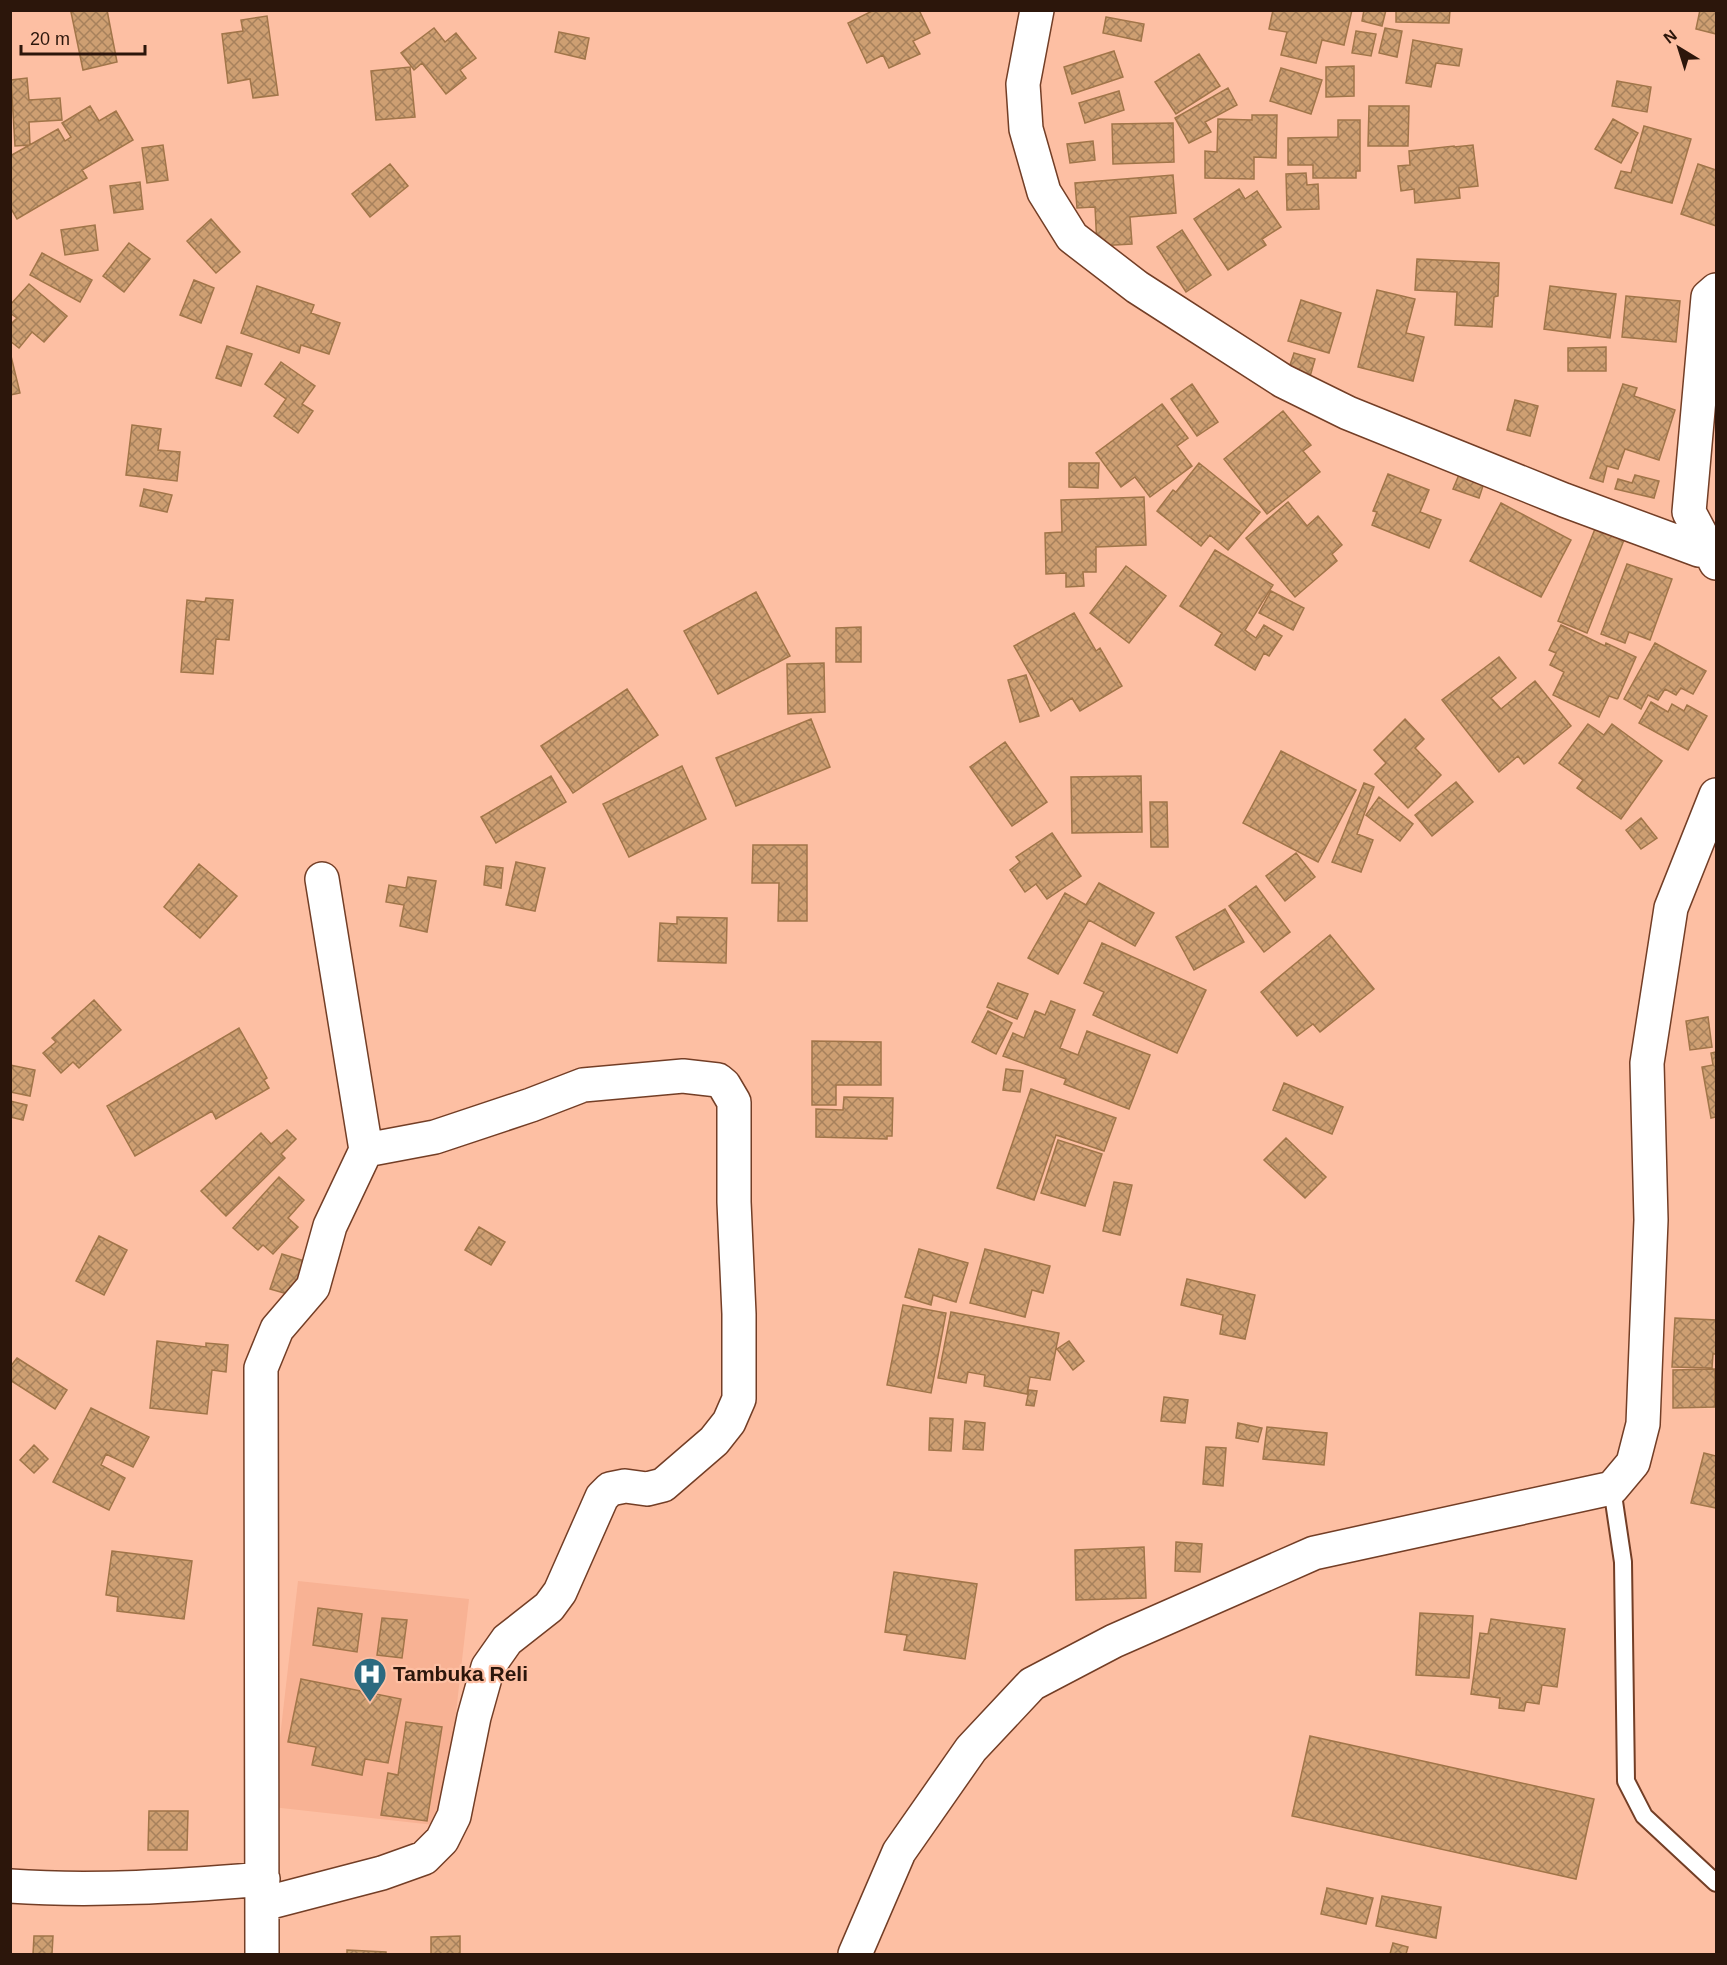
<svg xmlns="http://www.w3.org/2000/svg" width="1727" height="1965" font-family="Arial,sans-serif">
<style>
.built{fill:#f8b294}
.building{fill:url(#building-cross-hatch);stroke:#a17549;stroke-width:1.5}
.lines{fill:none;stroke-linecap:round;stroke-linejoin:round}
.service-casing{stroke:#733e26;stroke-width:20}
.minor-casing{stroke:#733e26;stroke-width:36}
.service{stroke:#fff;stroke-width:16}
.minor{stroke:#fff;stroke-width:33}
.labels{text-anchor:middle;stroke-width:4.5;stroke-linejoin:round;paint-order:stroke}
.poi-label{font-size:21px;font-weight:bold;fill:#2c160b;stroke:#fdbfa3;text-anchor:start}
</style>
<defs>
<pattern id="building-cross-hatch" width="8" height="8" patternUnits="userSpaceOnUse" patternTransform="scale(1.5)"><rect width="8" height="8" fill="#ce9f72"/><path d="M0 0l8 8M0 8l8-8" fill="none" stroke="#a7815c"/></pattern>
</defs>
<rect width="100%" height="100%" fill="#fdbfa3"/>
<!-- built -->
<path class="built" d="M298 1581 469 1599 443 1826 272 1807Z"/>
<!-- building -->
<path class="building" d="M80 10H107L117 62 83 70 71 12Z
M874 10H919L930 33 913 41 920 54 889 68 883 55 867 63 848 23Z
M1273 10H1352L1344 45 1322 40 1316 63 1281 55 1287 32 1269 29Z
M1364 10H1386L1382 26 1362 21Z
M1396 10H1450L1449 23 1396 22Z
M1700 10H1716V34L1696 29Z
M267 16 278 95 253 98 250 79 228 83 222 34 243 31 241 20Z
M1106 17 1144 24 1141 41 1103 33Z
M434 28 445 42 456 33 476 58 460 70 466 78 446 94 422 63 414 70 401 53Z
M1385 28 1402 31 1397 57 1379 53Z
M1356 31 1376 34 1371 56 1352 53Z
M559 32 589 38 585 59 555 52Z
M1413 40 1462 49 1459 66 1436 63 1431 87 1406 83Z
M1114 51 1123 77 1072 94 1064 67Z
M1199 54 1220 86 1176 114 1155 82Z
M1354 66V96L1326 97V67Z
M410 67 415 117 376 120 371 71Z
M1281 68 1322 80 1311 114 1270 101Z
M27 78 29 100 60 98 62 120 29 122 30 145 15 146 11 80Z
M1617 81 1651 87 1647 112 1612 106Z
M1228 88 1237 105 1205 122 1211 132 1189 143 1175 118Z
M1119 91 1124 110 1085 123 1079 103Z
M90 106 99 121 116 111 133 140 82 170 87 178 17 219 10 207V156L58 129 65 141 71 137 62 123Z
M1369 106H1409L1408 146H1368Z
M1252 115H1277L1276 158 1254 157V179L1205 178V151L1217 152 1218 119 1252 120Z
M1613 119 1638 133 1621 163 1595 149Z
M1338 120H1360V171H1356V178H1313V165H1288V138L1338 137Z
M1173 123 1174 162 1113 164 1112 124Z
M1644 126 1691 139 1672 203 1615 188 1621 171 1631 173Z
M1093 141 1095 160 1070 163 1067 144Z
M163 145 168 180 147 183 142 148Z
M1473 145 1478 186 1459 188 1460 198 1415 203 1414 189 1401 191 1398 166 1410 165 1409 151 1454 146V147Z
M390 164 408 186 370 217 352 194Z
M1698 164 1716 170V226L1681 214Z
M1306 173 1307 185 1318 184 1319 209 1287 210 1286 174Z
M1173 175 1176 213 1130 217 1132 244 1097 246 1095 207 1077 208 1075 183Z
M140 182 143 209 114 213 110 186Z
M1239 189 1245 199 1257 191 1281 227 1262 239 1266 245 1228 270 1194 219Z
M211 219 240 252 216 273 187 241Z
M95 225 98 250 65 255 61 230Z
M1182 230 1211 275 1186 292 1157 247Z
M129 243 150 259 124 292 103 276Z
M42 253 92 280 80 302 30 275Z
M1417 259 1499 263 1498 296 1494 297 1492 327 1455 325 1457 292 1415 290Z
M194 280 214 288 201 323 180 315Z
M29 284 67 316 44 342 32 332 19 348 10 341V325L17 318 10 313V305Z
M257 286 314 305 311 313 340 323 329 354 301 345 299 353 241 333Z
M1550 286 1616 294 1610 338 1544 329Z
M1377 290 1415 299 1406 333 1424 337 1413 381 1358 367Z
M1626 296 1680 301 1676 342 1622 337Z
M1301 300 1341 313 1329 353 1288 341Z
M227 346 252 354 241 386 216 378Z
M1606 347V371H1568V348Z
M10 352 20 393 10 395Z
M1294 353 1315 359 1309 380 1287 374Z
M281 362 315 386 302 404 313 411 298 433 274 416 286 399 265 384Z
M1192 384 1218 422 1197 436 1171 399Z
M1623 384 1637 388 1634 396 1675 410 1659 460 1625 449 1618 469 1607 466 1603 482 1590 478Z
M1515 400 1538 406 1530 436 1507 430Z
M1162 404 1188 438 1177 446 1192 466 1150 497 1135 477 1121 487 1096 453Z
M1283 411 1311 445 1303 451 1320 472 1267 514 1224 459Z
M132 425 161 429 158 450 180 452 177 481 126 475Z
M1069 463H1099L1098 488 1069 487Z
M1199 463 1260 512 1228 550 1210 535 1201 546 1157 511 1173 490 1176 492Z
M1461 470 1485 480 1479 498 1453 489Z
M1388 474 1429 490 1420 512 1441 520 1429 548 1372 525 1377 512 1373 511Z
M1635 475 1659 481 1654 498 1615 489 1618 479 1632 483Z
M144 489 172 495 167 512 140 506Z
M1144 497 1146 545 1096 547V572H1083L1084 586 1066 587V573L1046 574 1045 533 1062 532 1061 500Z
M1288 502 1307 526 1318 516 1342 545 1332 554 1337 561 1295 597 1246 538Z
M1501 503 1571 540 1541 597 1470 561Z
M1595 529 1624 540 1587 633 1558 621Z
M1215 550 1273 585 1245 630 1256 638 1264 625 1282 636 1269 656 1264 653 1255 670 1215 645 1222 633 1180 606Z
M1627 564 1672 579 1650 640 1629 632 1625 643 1601 634Z
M1126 566 1166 596 1129 643 1090 613Z
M1271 591 1304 608 1293 630 1259 613Z
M756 592 790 656 718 694 684 631Z
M206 598 233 600 229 640 216 639 213 674 181 672 187 600 205 602Z
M1074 613 1096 651 1100 648 1122 686 1080 711 1072 698 1051 711 1014 646Z
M1561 625 1605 646 1606 643 1636 657 1618 698 1617 699 1609 696 1599 717 1553 695 1564 672 1550 665 1556 653 1549 650Z
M861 627V662H836V628Z
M1655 643 1706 671 1693 694 1681 688 1676 695 1665 689 1658 700 1648 695 1641 709 1624 699Z
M1499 657 1516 678 1491 698 1501 709 1535 681 1571 726 1524 764 1518 756 1499 772 1442 700Z
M824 663 825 712 788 714 787 664Z
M1026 675 1039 716 1020 722 1008 680Z
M627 689 658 735 573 793 541 746Z
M1651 702 1668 712 1672 704 1684 711 1687 705 1707 716 1688 750 1639 723Z
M811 719 830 767 736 806 716 758Z
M1405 719 1424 739 1415 748 1441 775 1408 808 1375 774 1386 763 1374 750Z
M1588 724 1604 735 1612 724 1662 761 1621 819 1577 788 1583 780 1559 763Z
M1005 742 1047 802 1012 826 970 767Z
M1281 751 1356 790 1318 862 1243 823Z
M682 766 706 819 629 857 603 804Z
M551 776 566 802 496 843 481 817Z
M1141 776 1142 832 1072 833 1071 777Z
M1456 782 1473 802 1432 836 1415 815Z
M1364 783 1374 787 1357 834 1373 840 1361 872 1332 862Z
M1379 797 1413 824 1400 841 1366 815Z
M1150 802H1167L1168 847H1151Z
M1641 818 1657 838 1641 849 1626 830Z
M1052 833 1081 876 1047 899 1036 884 1025 892 1010 870 1020 862 1016 857Z
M753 845H807V921H778L779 883H752Z
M1296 853 1315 877 1285 901 1266 876Z
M516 862 545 868 535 911 506 905Z
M199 864 237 896 200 938 164 907Z
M486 866 503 868 501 888 484 885Z
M408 877 436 881 427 932 400 926 404 905 386 902 389 885 406 888Z
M1099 883 1154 913 1135 946 1089 920 1058 974 1028 958 1065 893 1086 905Z
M1256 886 1290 932 1264 952 1229 906Z
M1225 909 1244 942 1194 970 1176 937Z
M677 917 727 918 726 963 658 961 660 923 677 924Z
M1330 935 1374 989 1320 1032 1313 1024 1297 1036 1261 992Z
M1102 943 1206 990 1177 1053 1093 1015 1104 992 1084 983Z
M998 983 1028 994 1017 1019 987 1007Z
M94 1000 121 1030 79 1068 73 1062 61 1073 43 1053 56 1042 52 1038Z
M1051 1001 1075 1010 1060 1048 1078 1055 1087 1031 1150 1055 1129 1109 1064 1084 1066 1079 1003 1056 1013 1033 1024 1038 1035 1011 1045 1015Z
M988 1011 1012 1023 996 1054 972 1042Z
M1708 1017 1712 1047 1690 1050 1686 1021Z
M239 1028 267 1078 264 1080 269 1088 216 1119 212 1111 135 1156 107 1106Z
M812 1041 881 1042V1085H836V1105H812Z
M1716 1052V1117L1711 1118 1702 1067 1713 1065 1711 1053Z
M10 1065 35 1070 30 1096 10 1092Z
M1006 1069 1023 1071 1020 1092 1003 1090Z
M1284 1083 1343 1107 1332 1134 1273 1110Z
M1031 1089 1116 1118 1104 1151 1056 1135 1034 1200 997 1188Z
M844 1097 893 1098 892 1136H887V1139L816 1137V1109L843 1110Z
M10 1101 27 1105 23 1120 10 1117Z
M287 1130 296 1139 281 1154 285 1158 226 1216 201 1191 261 1133 271 1144Z
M1286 1138 1326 1177 1305 1198 1264 1160Z
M1058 1140 1102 1154 1085 1206 1041 1193Z
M279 1177 304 1200 288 1218 298 1227 273 1254 263 1245 258 1250 233 1228Z
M1114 1182 1132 1185 1120 1235 1103 1231Z
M479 1227 505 1242 491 1265 465 1250Z
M99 1236 127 1250 104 1295 76 1281Z
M919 1249 968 1263 956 1302 933 1295 931 1305 905 1297Z
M985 1249 1050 1266 1043 1293 1032 1290 1025 1317 970 1303Z
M282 1254 308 1262 298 1297 270 1289Z
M1187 1279 1255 1295 1245 1339 1220 1334 1223 1315 1181 1305Z
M903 1305 946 1313 931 1393 887 1385Z
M951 1312 1059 1333 1050 1380 1030 1377 1027 1394 984 1386 985 1375 968 1372 966 1383 938 1378Z
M1675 1318 1716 1320V1354H1713L1712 1368 1672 1367Z
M157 1341 206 1347V1343L228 1345 226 1372 212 1370 207 1414 150 1408Z
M1069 1341 1084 1361 1073 1370 1057 1349Z
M17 1358 67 1390 55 1409 10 1380V1367Z
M1715 1369V1407L1673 1408V1370Z
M1029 1390 1037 1391 1034 1406 1026 1405Z
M1164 1397 1188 1400 1185 1423 1161 1421Z
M91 1408 149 1437 133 1467 106 1454 101 1465 125 1478 109 1510 53 1482Z
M930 1418 953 1419 951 1451 929 1450Z
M965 1421 985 1423 983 1450 963 1449Z
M1238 1423 1262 1428 1258 1442 1236 1438Z
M1267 1427 1327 1433 1324 1465 1263 1459Z
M34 1445 48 1459 34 1473 20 1460Z
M1206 1447 1226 1448 1223 1486 1203 1484Z
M1704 1453 1716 1456V1508L1691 1503Z
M1176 1542 1202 1544 1200 1572 1175 1571Z
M1144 1547 1146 1598 1076 1600 1075 1550Z
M112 1551 192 1561 184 1619 117 1611 118 1597 106 1595Z
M894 1572 977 1584 965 1659 904 1650 907 1635 885 1632Z
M318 1608 362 1614 357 1652 313 1645Z
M1420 1613 1473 1616 1469 1678 1416 1675Z
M382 1618 407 1620 402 1658 377 1655Z
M1491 1619 1565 1629 1557 1687 1542 1685 1539 1704 1526 1702 1524 1711 1499 1708 1500 1698 1471 1694 1480 1633 1488 1634Z
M301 1679 401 1699 388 1763 365 1759 362 1775 312 1765 316 1747 288 1742Z
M406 1722 442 1727 427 1821 381 1815 388 1773 398 1775Z
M1310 1736 1594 1799 1576 1879 1292 1816Z
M149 1811H188L187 1850H148Z
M1327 1888 1373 1898 1366 1924 1321 1914Z
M1382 1896 1441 1907 1436 1938 1376 1926Z
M34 1936H53L52 1954H33Z
M460 1936V1954H431V1937Z
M1393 1943 1408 1947 1406 1954H1390Z
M347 1950 386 1952V1954H347Z"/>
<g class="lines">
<!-- service casing -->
<g class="service-casing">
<path id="service" d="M1612 1488 1623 1562 1626 1781 1644 1816 1716 1883"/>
</g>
<!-- minor casing -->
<g class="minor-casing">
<path id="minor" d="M1037 10 1023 84 1026 129 1044 192 1072 237 1137 287 1283 381 1348 413 1564 500 1699 550 1710 551
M1716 563 1689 512 1708 297 1716 290
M10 1886C95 1892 179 1886 263 1879
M263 1904 382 1873 424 1858 442 1840 454 1816 474 1717 488 1667 507 1640 549 1607 560 1592 602 1497 610 1489 625 1486 647 1489 663 1485 714 1441 729 1422 739 1399V1314L734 1202V1102L724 1085 718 1080 683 1076 583 1085 531 1105 435 1137 366 1150
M262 1954 261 1368 277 1329 313 1287 330 1226 366 1150 322 879
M855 1954 899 1852 971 1749 1032 1684 1114 1641 1314 1553 1612 1488 1633 1463 1643 1424 1651 1220 1647 1063 1671 908 1716 795"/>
</g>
<!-- service -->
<use href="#service" class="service"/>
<!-- minor -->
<use href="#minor" class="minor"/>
</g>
<!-- icons -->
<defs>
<g id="hospital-pin" transform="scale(1.725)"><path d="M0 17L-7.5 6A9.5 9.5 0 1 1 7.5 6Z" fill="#2c6a80" stroke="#fdbfa3"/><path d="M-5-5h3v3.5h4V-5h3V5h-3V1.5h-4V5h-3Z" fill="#fff"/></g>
</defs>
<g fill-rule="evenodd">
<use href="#hospital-pin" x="370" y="1674"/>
</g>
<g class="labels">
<!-- poi labels -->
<g class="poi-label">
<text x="393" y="1681">Tambuka Reli</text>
</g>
</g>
<!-- border -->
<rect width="1727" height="1965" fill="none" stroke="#2c160b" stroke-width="24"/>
<!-- north arrow -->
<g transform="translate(1679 48) rotate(322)" stroke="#fdbfa3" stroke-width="4.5" paint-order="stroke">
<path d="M0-4.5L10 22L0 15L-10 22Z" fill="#2c160b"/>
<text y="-9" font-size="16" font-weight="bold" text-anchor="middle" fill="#2c160b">N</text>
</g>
<!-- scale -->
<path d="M21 45v9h124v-9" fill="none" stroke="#2c160b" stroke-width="3"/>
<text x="30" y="45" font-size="18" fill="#2c160b" stroke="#fdbfa3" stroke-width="4.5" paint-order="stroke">20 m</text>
</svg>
